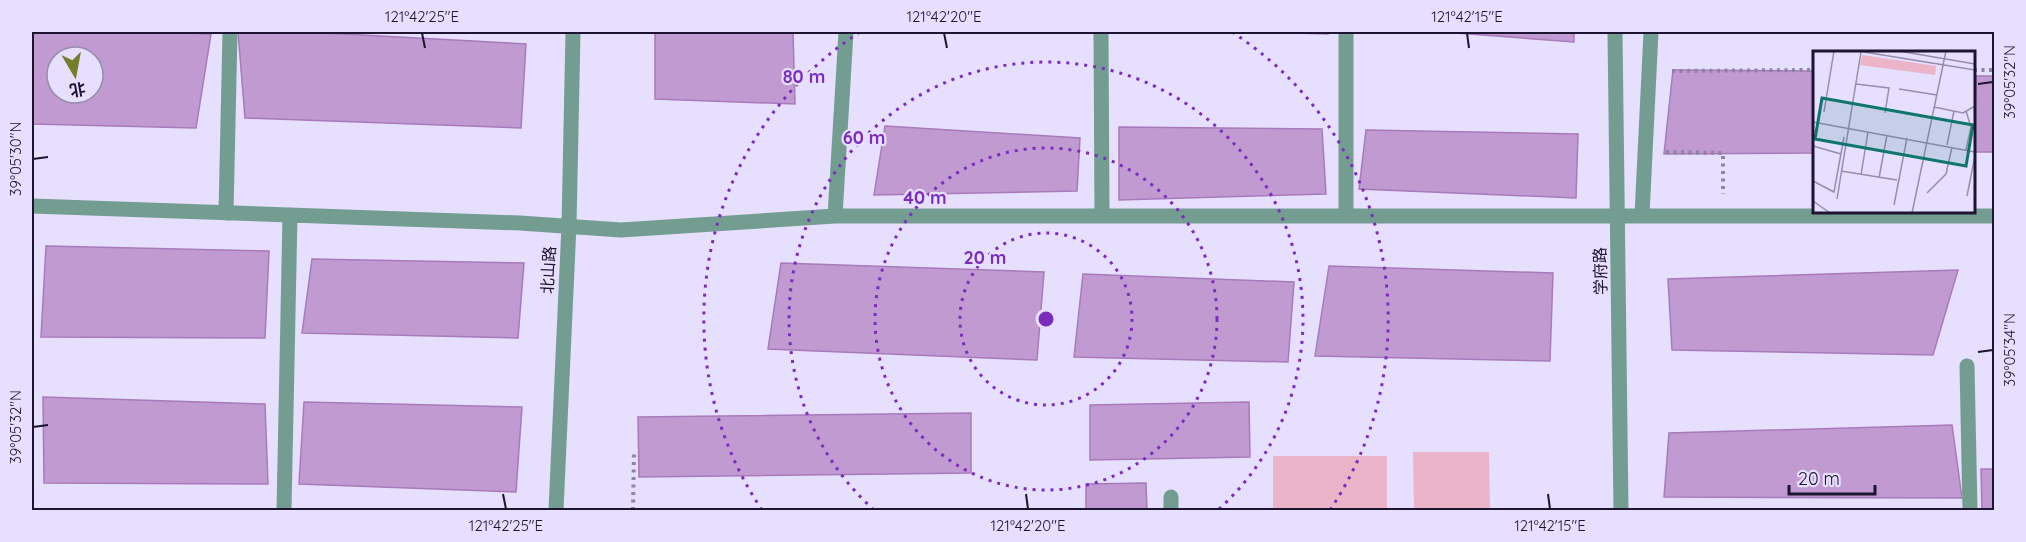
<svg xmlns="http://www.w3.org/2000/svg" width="2026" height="542" font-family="Quicksand,'Noto Sans SC',sans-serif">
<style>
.green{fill:#ebb4c8}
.building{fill:#c19ad2;stroke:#a87abb;stroke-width:1.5;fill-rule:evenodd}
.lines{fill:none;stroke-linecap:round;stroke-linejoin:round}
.path{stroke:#8c84a2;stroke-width:4;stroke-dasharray:3 4.5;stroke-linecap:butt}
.minor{stroke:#749d92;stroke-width:15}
.ticks{fill:none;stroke:#1c1430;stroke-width:2}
.ring{fill:none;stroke:#7b2cbf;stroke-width:3;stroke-dasharray:3 6}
.labels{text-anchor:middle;stroke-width:4.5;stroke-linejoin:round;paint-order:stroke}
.street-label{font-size:16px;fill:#1c1430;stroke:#e6dffe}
.inset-road{fill:none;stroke:#958eac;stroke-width:1.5}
.view{fill:#0f766e;fill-opacity:0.15;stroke:#0f766e;stroke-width:3}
.inset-edge{fill:none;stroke:#1c1430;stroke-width:3}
.centre{fill:#7b2cbf;stroke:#e6dffe;stroke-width:3}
.ring-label{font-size:18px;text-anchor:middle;font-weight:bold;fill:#7b2cbf;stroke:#e6dffe;stroke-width:4.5;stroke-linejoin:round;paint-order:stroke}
.neatline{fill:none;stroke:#1c1430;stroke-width:2}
.ticks-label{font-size:15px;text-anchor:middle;fill:#1c1430}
</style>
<rect width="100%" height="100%" fill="#e6dffe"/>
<!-- green -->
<path class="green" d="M1489 452 1490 510H1414L1413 452Z
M1273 456H1387V510H1273Z"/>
<!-- building -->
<path class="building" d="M32 32H165L211 34 196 128 32 124ZM57 57H93V93H57Z
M238 32H307L526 44 521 128 245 118Z
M655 32H793L795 104 655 99Z
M1263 32H1328V34Z
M1443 32H1574V42Z
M1673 70 1814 71V153L1664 154Z
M1976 76H1994V152H1974Z
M885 126 1080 138 1077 191 874 195Z
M1119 127 1322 129 1326 194 1119 200Z
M1366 130 1578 134 1576 198 1359 189Z
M46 246 269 251 265 338 41 337Z
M312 259 524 263 518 338 302 333Z
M781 263 1044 272 1037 360 768 349Z
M1329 266 1553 273 1550 361 1315 356Z
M1958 270 1933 355 1672 350 1668 279Z
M1083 274 1294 282 1288 362 1074 357Z
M43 397 265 404 268 484 44 483Z
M304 402 522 407 516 492 299 484Z
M1249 402 1250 457 1090 460V405Z
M971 413V473L639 477 638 417Z
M1952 425 1962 498 1664 497 1669 433Z
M1981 469H1994V510H1982Z
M1146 483 1147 510H1086V484Z"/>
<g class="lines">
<!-- path -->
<path class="path" d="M1974 70H1994
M1672 71 1814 70
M1666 152 1723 153V194
M633 510 634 452"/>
<!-- minor -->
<path class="minor" d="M1101 32 1102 216
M1346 32V215
M1615 32 1621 510
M32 206 520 223 621 230 835 216H1994
M226 213 230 32
M1642 215 1651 32
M835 216 846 32
M1967 366 1970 510
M1171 497V510
M284 510 290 215
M556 510 569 225 573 32"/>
</g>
<!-- ticks -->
<path class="ticks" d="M422 33 425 48M944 33 947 48M1467 33 1469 48M1978 84 1993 82M33 159 48 157M1978 352 1993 350M33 427 48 425M503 494 506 509M1026 494 1028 509M1548 494 1550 509"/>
<!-- distance rings -->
<g class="ring">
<circle cx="1046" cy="319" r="86"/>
<circle cx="1046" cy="319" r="171"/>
<path d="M874 510A257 257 0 1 1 1218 510"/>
<path d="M762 510A342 342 0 0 1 860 32M1232 32A342 342 0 0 1 1330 510"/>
</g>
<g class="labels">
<!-- street labels -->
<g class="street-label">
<text transform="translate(548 270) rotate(-87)" y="6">北山路</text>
<text transform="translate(1600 271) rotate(-91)" y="6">学府路</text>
</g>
</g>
<!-- overview -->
<g transform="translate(1813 51)">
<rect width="162" height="162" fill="#e6dffe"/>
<path d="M49 4 123 15 122 24 47 14Z" fill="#ebb4c8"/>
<path class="inset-road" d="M45 0 162 19M86 0 162 13M43 33 76 37 72 62M86 38 124 44M121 56 150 62 162 55M153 60 158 76 153 99M11 61 21 0M0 71 162 101M134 94 141 60M0 95 28 103M28 120 84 129M48 124 55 81M66 127 74 84M0 130 21 141 31 86M114 142 133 123 139 96M154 145 162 105M24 148 48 1M0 150 17 162M81 154 94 87M99 162 133 0"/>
<path class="view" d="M9 47 160 74 153 115 2 88Z"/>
<rect width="162" height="162" class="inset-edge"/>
</g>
<circle cx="1046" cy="319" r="9" class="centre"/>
<g class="ring-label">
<text x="804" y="83">80 m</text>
<text x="864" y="144">60 m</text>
<text x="925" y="204">40 m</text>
<text x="985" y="264">20 m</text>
</g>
<!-- border -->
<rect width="2026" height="542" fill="none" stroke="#e6dffe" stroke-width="66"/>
<!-- north arrow -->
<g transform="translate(75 75) rotate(170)"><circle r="28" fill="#e6dffe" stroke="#958eac" stroke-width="1.5"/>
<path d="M0-4.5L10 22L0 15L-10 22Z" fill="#747e2a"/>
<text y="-9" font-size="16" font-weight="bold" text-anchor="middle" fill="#1c1430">北</text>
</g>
<!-- scale -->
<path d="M1789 485v9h86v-9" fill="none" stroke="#1c1430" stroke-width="3"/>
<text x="1798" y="485" font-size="18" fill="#1c1430" stroke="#e6dffe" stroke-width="4.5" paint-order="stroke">20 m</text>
<rect x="33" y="33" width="1960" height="476" class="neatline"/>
<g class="ticks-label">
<text x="422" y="22">121°42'25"E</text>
<text x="944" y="22">121°42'20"E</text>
<text x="1467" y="22">121°42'15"E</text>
<text transform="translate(2010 82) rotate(-90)" y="5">39°05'32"N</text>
<text transform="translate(16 159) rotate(-90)" y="5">39°05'30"N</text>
<text transform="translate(2010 350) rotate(-90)" y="5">39°05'34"N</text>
<text transform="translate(16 427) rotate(-90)" y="5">39°05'32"N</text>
<text x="506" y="531">121°42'25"E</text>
<text x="1028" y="531">121°42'20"E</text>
<text x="1550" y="531">121°42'15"E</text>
</g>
</svg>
